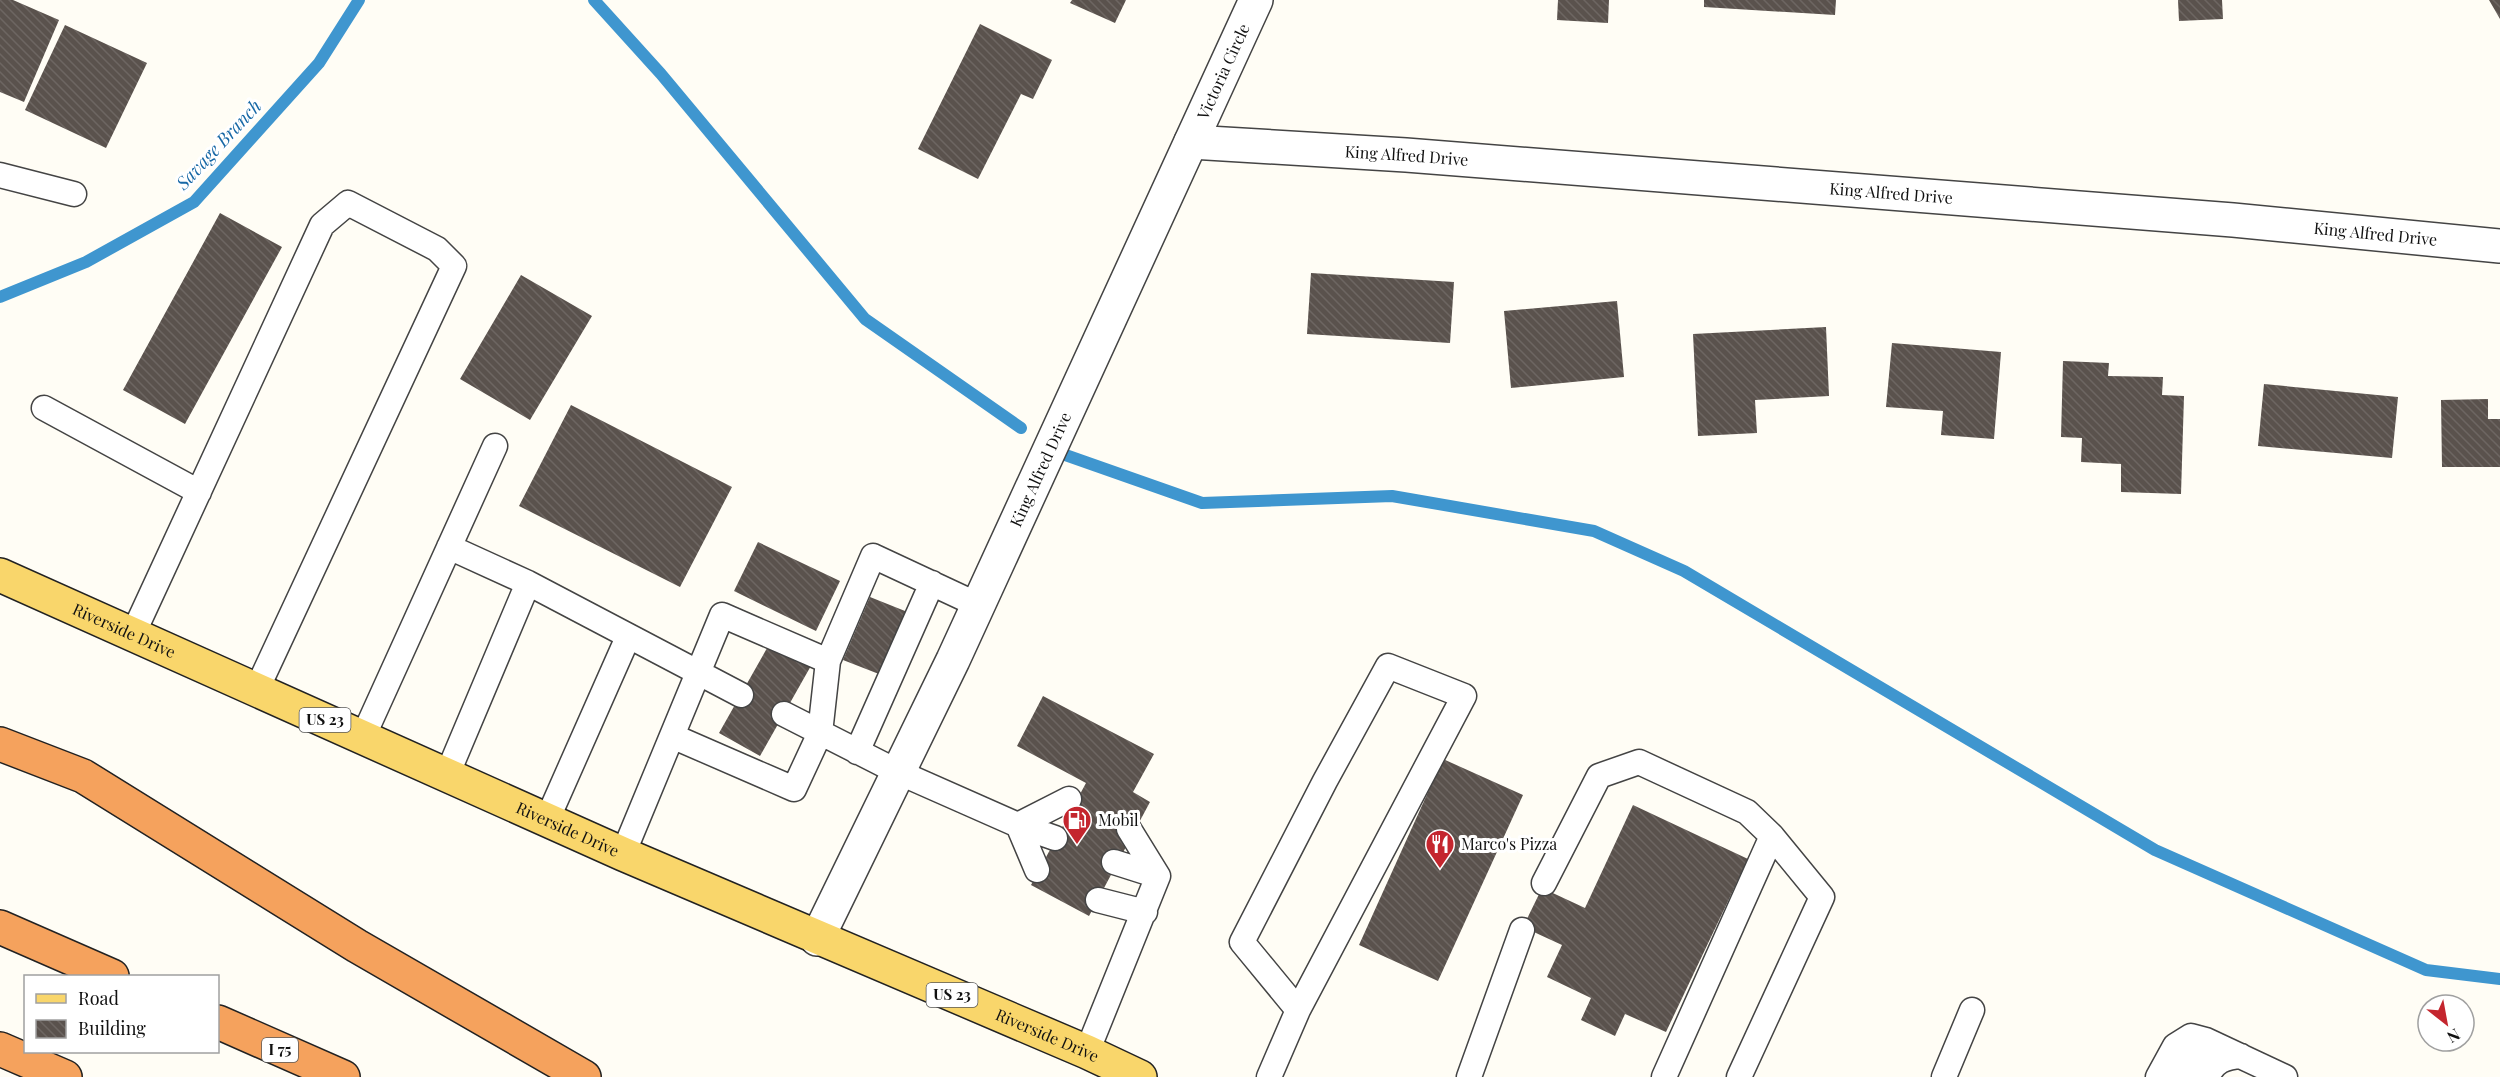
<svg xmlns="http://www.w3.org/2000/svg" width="2500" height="1077" font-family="'Playfair Display',serif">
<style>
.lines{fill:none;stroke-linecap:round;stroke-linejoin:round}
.stream{stroke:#3f96cf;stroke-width:12}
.building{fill:url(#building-back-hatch)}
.lane-casing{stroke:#444;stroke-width:27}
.street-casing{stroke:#444;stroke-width:36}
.primary-casing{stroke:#222;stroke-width:36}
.highway-casing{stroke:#222;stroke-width:36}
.lane{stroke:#fff;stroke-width:24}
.street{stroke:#fff;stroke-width:33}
.primary{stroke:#f9d66b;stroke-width:33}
.highway{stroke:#f5a25d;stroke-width:33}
.labels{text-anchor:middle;stroke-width:6;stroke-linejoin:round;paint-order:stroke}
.shield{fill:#fff;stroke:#585858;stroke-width:1.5}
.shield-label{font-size:15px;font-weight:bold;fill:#111}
.street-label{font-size:16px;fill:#111;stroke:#fff}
.poi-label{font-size:16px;fill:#111;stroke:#fff;text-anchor:start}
.water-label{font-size:18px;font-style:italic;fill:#1768a6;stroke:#fff}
</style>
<defs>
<pattern id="building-back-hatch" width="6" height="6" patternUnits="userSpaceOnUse" patternTransform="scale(1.5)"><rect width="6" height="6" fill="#5a524d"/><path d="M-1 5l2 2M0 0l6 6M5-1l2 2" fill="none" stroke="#6d6662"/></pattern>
</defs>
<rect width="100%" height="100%" fill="#fffdf5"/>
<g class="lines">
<!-- stream -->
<path class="stream" d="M594 0 661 74 865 319 1021 428
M0 297 86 262 194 202 319 63 359 0
M1054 451 1202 503 1392 496 1594 531 1684 571 2155 850 2426 970 2500 979"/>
</g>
<!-- building -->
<path class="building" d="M0 0H13L59 20 24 102 0 92Z
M1072 0H1126L1115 23 1070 3Z
M1558 0H1609L1608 23 1557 20Z
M1704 0H1836L1835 15 1704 7Z
M2178 0H2222L2223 19 2179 21Z
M2489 0H2500V19Z
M980 24 1052 60 1033 99 1021 94 978 179 918 149Z
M65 25 147 63 106 148 25 110Z
M220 213 282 247 185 424 123 390Z
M1311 273 1454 282 1450 343 1307 334Z
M521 275 592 316 530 420 460 379Z
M1617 301 1624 377 1511 388 1504 311Z
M1826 327 1829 396 1755 400 1757 433 1698 436 1693 334Z
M1892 343 2001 352 1994 439 1941 435 1943 411 1886 407Z
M2063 361 2109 363 2108 376 2163 377 2162 395 2184 396 2181 494 2121 492V464L2081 462 2082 438 2061 437Z
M2264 384 2398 397 2392 458 2258 446Z
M2488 399V419H2500V467H2442L2441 400Z
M571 405 732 487 680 587 519 506Z
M758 542 840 581 816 631 734 591Z
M870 597 910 613 884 676 843 660Z
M771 641 812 664 760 756 719 733Z
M1043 696 1154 754 1133 792 1150 802 1089 916 1031 885 1086 783 1017 746Z
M1443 759 1523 795 1438 981 1359 945Z
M1633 805 1748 859 1666 1032 1625 1014 1615 1036 1581 1020 1591 998 1547 977 1562 945 1523 927 1542 888 1585 908Z"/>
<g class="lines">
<!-- lane casing -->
<g class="lane-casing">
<path id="lane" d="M0 175 74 194
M44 408 199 492
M449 547 528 583 741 695
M133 634 322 225 348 203 437 249 454 266 257 689
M784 714 898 772 1018 825 1069 799
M672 736 794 789 820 733 828 661
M363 737 495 446
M857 752 932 583
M447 775 528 583
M547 820 628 637
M1018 825 1037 870
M1018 825 1055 838
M623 854 722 615 828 661 873 556 978 605
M1114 862 1158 876
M1544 883 1599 776 1639 762 1747 812 1772 836 1664 1077
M1098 900 1145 912
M1087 1052 1158 876 1129 829
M1269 1077 1298 1010 1464 696 1388 666 1325 781 1242 942 1298 1010
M1469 1077 1522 930
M1739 1077 1822 897 1772 836
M1944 1077 1972 1010
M2158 1077 2175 1046 2191 1036 2206 1040 2285 1077
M2184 1077C2190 1062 2198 1047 2216 1045
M2207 1077C2214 1062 2224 1057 2241 1056"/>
</g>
<!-- street casing -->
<g class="street-casing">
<g id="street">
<path id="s1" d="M1191 142 1406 155 2233 220 2500 246"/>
<path id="s2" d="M817 939 953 660 1256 0"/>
</g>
</g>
<!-- primary casing -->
<g class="primary-casing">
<g id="primary">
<path id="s3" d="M0 575 623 854 1087 1052 1140 1077"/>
</g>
</g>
<!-- highway casing -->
<g class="highway-casing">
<path id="highway" d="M0 744 83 776 357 946 584 1077
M0 927 112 976
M218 1022 343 1077
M0 1049 65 1077"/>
</g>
<!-- lane -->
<use href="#lane" class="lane"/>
<!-- street -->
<use href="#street" class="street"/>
<!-- primary -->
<use href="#primary" class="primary"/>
<!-- highway -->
<use href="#highway" class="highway"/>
</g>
<!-- icons -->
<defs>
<g id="fuel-pin" transform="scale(1.5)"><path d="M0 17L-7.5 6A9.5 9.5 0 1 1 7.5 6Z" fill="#c4262e" stroke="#fff"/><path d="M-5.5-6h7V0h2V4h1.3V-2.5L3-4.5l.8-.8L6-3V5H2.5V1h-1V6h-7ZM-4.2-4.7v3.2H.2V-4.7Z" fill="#fff"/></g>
<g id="restaurant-pin" transform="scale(1.5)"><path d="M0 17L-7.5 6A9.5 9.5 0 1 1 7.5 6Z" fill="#c4262e" stroke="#fff"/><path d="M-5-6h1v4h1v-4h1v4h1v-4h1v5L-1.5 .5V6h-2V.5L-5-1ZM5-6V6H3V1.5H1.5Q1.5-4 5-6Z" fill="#fff"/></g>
</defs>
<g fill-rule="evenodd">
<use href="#fuel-pin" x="1077" y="820"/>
<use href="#restaurant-pin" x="1440" y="844"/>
</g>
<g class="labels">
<!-- shield labels -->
<g class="shield">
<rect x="299.5" y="708" width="51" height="24" rx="4.5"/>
<rect x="926.5" y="983" width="51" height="24" rx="4.5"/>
<rect x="262" y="1038" width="36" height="24" rx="4.5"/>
</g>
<g class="shield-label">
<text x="325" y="725">US 23</text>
<text x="952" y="1000">US 23</text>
<text x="280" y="1055">I 75</text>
</g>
<!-- street labels -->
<g class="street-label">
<text dy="6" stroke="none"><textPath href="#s2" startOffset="958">Victoria Circle</textPath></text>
<text dy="6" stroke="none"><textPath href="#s1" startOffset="216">King Alfred Drive</textPath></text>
<text dy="6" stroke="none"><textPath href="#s1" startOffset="702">King Alfred Drive</textPath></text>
<text dy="6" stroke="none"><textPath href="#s1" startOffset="1188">King Alfred Drive</textPath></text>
<text dy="6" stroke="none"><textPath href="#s2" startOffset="520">King Alfred Drive</textPath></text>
<text dy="6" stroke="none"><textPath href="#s3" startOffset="136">Riverside Drive</textPath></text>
<text dy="6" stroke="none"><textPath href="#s3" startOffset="622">Riverside Drive</textPath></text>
<text dy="6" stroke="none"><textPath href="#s3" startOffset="1144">Riverside Drive</textPath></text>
</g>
<!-- poi labels -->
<g class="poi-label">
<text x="1098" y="826">Mobil</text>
<text x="1461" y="850">Marco's Pizza</text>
</g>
<!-- water labels -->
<g class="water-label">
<text transform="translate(219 145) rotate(-47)" y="6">Savage Branch</text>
</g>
</g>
<!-- legend -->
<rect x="24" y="975" width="195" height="78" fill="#ffffff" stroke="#a0a0a0" stroke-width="1.5"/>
<rect x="36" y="994" width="30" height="9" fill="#f9d66b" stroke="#a0a0a0" stroke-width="1.5"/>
<text x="78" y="1005" font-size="18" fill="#111111">Road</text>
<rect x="36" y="1020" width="30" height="18" fill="url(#building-back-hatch)" stroke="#a0a0a0" stroke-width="1.5"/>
<text x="78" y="1035" font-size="18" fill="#111111">Building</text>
<!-- north arrow -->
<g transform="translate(2446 1023) rotate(149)"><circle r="28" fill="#ffffff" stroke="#a0a0a0" stroke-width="1.5"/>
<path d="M0-4.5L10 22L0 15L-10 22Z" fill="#c4262e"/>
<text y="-9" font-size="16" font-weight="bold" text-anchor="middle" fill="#111111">N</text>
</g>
</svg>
